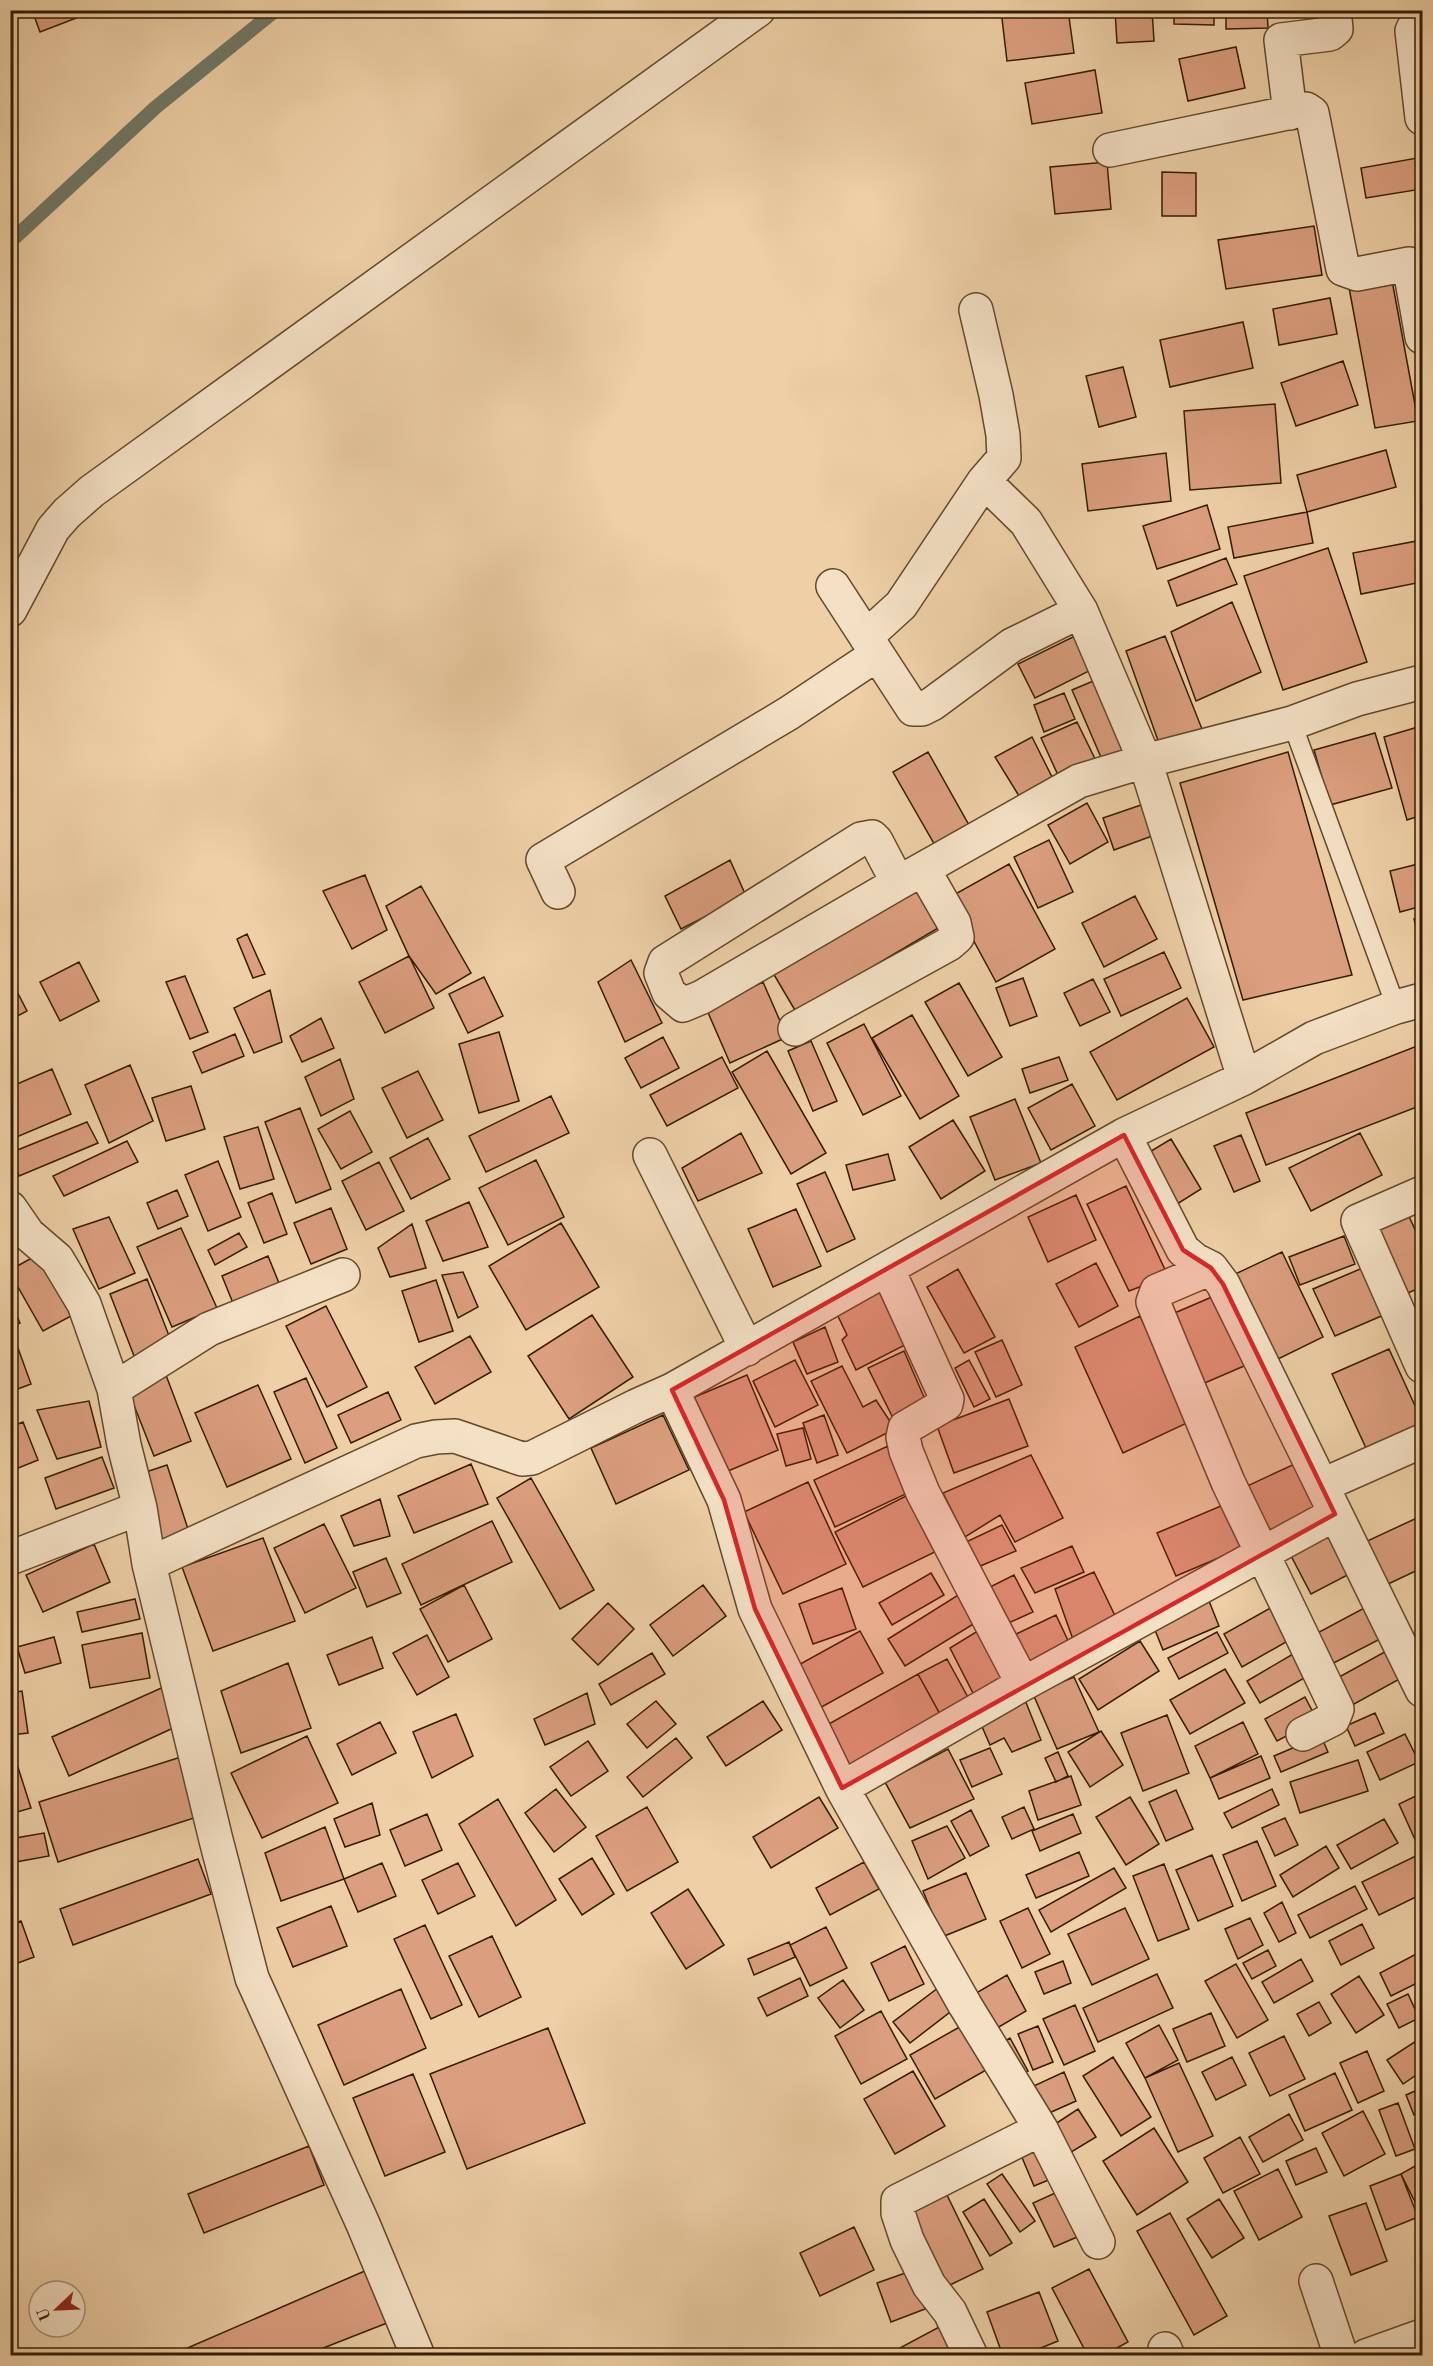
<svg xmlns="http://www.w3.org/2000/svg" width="1433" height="2366" font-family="'Old Standard TT',serif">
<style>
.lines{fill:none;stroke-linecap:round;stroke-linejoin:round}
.stream{stroke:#717866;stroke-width:14}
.building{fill:#db9e7e;stroke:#341c00;stroke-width:1.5}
.lane-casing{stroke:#62492a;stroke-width:21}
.street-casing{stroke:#62492a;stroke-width:36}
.lane{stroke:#f4e0c5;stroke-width:18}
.street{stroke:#f4e0c5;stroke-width:33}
.marked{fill:#d62828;fill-opacity:0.2;stroke:#d62828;stroke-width:4.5;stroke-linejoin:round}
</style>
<rect width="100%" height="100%" fill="#eecfa6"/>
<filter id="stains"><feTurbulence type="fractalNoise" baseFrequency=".00333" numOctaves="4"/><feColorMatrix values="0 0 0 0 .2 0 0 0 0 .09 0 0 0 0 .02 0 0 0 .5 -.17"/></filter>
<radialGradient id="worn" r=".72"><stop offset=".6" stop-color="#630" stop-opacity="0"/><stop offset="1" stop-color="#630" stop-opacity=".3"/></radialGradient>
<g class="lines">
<!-- stream -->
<path class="stream" d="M10 242 156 107 276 10"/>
</g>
<!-- building -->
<path class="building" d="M32 10H97L40 32Z
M1001 10H1068L1074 53 1007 61Z
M1115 10H1152L1154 41 1117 43Z
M1174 10H1214V25L1174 24Z
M1226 10H1267L1268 28 1226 29Z
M1236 47 1245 88 1188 101 1179 59Z
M1095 70 1102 113 1032 124 1025 83Z
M1417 158 1422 189 1366 198 1361 168Z
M1107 162 1111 209 1055 214 1050 167Z
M1162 172 1196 173V216H1162Z
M1314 226 1322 275 1226 289 1218 240Z
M1391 275 1418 421 1375 428 1348 282Z
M1330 298 1337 334 1279 345 1273 309Z
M1243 322 1253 368 1170 387 1160 340Z
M1343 361 1358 405 1296 426 1281 383Z
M1123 367 1136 417 1099 427 1086 376Z
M1275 404 1281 483 1190 490 1184 411Z
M1386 450 1396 487 1307 512 1297 475Z
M1166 453 1171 501 1088 511 1082 464Z
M1207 505 1220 549 1157 569 1143 526Z
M1307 512 1313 543 1234 558 1228 527Z
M1422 540V582L1361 594 1353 553Z
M1328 548 1367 662 1283 690 1244 576Z
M1226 558 1237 584 1177 606 1168 581Z
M1232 602 1261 672 1196 701 1171 632Z
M1075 636 1091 670 1035 698 1018 664Z
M1165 636 1202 729 1160 746 1126 651Z
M1098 679 1128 751 1103 762 1072 690Z
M1064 693 1075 719 1044 732 1034 705Z
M1077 722 1100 769 1063 786 1041 738Z
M1418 727 1422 742V815L1407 820 1384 737Z
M1375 733 1392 788 1330 805 1314 750Z
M1032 737 1057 787 1024 804 995 757Z
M928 752 974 834 940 854 893 772Z
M1288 752 1352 975 1243 1000 1180 783Z
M1087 803 1108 842 1070 864 1048 825Z
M1141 805 1152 836 1114 850 1103 818Z
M1049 840 1073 892 1038 908 1014 857Z
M730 860 746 896 681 929 665 896Z
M1422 863V906L1400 912 1390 871Z
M1009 864 1055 949 996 982 950 897Z
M365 875 387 930 352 949 323 891Z
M922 885 945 924 796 1012 773 973Z
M421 886 471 973 436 994 409 956 386 906Z
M1135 896 1157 939 1104 967 1082 923Z
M1422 917V950L1414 919Z
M247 934 265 974 253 978 237 939Z
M1164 952 1181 988 1121 1016 1104 979Z
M409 956 434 1008 385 1033 359 982Z
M631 960 662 1023 625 1042 598 982Z
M79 962 99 1001 60 1021 40 982Z
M185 976 208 1032 190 1039 166 982Z
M484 977 503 1016 468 1033 449 994Z
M10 978 27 1011 10 1020Z
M1023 978 1037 1016 1010 1026 996 988Z
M1093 979 1110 1012 1080 1026 1064 993Z
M763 982 787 1037 730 1063 706 1008Z
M959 983 1002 1057 968 1076 925 1002Z
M270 990 282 1042 254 1053 234 1008Z
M1187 998 1214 1047 1117 1100 1090 1052Z
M912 1015 959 1096 920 1119 872 1038Z
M321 1018 334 1048 302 1062 290 1036Z
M864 1024 901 1096 863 1115 827 1043Z
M499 1032 519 1101 479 1113 459 1044Z
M235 1034 244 1056 202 1073 193 1052Z
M663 1037 679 1068 641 1088 625 1058Z
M811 1041 837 1101 813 1111 788 1051Z
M1422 1044V1105L1266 1165 1246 1113Z
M767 1051 826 1153 791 1174 732 1072Z
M722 1057 738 1088 667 1126 650 1095Z
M1059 1057 1068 1080 1030 1093 1022 1069Z
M340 1059 354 1099 321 1116 305 1077Z
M130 1065 153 1121 109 1143 85 1085Z
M52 1069 71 1114 12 1139 10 1087Z
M418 1071 443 1120 407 1138 382 1088Z
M1072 1084 1095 1126 1051 1150 1028 1108Z
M191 1086 205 1129 166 1141 152 1098Z
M551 1096 569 1133 486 1172 469 1136Z
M1015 1099 1041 1163 995 1180 970 1117Z
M300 1108 331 1189 296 1203 265 1122Z
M350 1111 372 1152 341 1169 318 1129Z
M953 1120 985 1171 941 1199 909 1147Z
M87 1122 98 1143 19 1176 10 1153Z
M258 1127 274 1179 240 1189 224 1137Z
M741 1133 762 1173 698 1201 682 1168Z
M1360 1133 1382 1175 1311 1211 1289 1168Z
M1241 1135 1260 1181 1234 1192 1214 1146Z
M428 1138 450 1179 411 1199 390 1158Z
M1171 1139 1201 1189 1174 1206 1143 1156Z
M127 1141 138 1162 64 1196 53 1176Z
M888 1154 895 1180 853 1190 846 1165Z
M536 1160 564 1217 508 1245 479 1188Z
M218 1161 241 1217 208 1231 185 1175Z
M379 1162 404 1211 366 1230 342 1181Z
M825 1172 855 1239 827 1252 797 1184Z
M1126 1186 1168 1276 1129 1291 1087 1204Z
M177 1190 188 1216 158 1229 147 1203Z
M272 1193 287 1234 264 1243 248 1203Z
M1076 1195 1096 1240 1048 1262 1028 1217Z
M469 1202 488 1247 443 1261 426 1221Z
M331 1208 347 1249 311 1264 294 1223Z
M796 1209 821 1266 773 1287 748 1229Z
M1407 1212 1422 1245V1287L1396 1298 1365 1232Z
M109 1217 135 1273 99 1289 73 1229Z
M561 1223 599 1287 526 1330 489 1266Z
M412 1224 426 1268 390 1277 378 1248Z
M181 1228 217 1308 172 1327 137 1247Z
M239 1233 247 1247 215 1265 208 1250Z
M1344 1236 1355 1264 1300 1285 1289 1257Z
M1282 1252 1323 1337 1272 1362 1231 1276Z
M39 1254 73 1315 43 1331 10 1273V1270Z
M268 1256 281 1288 235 1308 222 1276Z
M1096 1263 1118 1306 1079 1327 1056 1284Z
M1365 1267 1386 1314 1335 1336 1313 1289Z
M958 1269 995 1337 964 1353 927 1287Z
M463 1272 478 1307 458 1318 442 1275Z
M147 1279 173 1346 136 1361 110 1294Z
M436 1280 453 1331 419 1342 402 1291Z
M884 1289 907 1344 856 1370 842 1340 847 1335 836 1312Z
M1221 1293 1251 1363 1200 1385 1170 1315Z
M10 1299 20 1323 10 1327Z
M326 1306 367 1387 327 1407 286 1326Z
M592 1315 633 1377 569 1419 528 1356Z
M1140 1316 1189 1422 1123 1453 1075 1347Z
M825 1327 838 1362 807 1374 793 1342Z
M470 1336 491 1372 435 1404 415 1367Z
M14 1337 31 1384 10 1392V1339Z
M1002 1340 1022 1385 996 1397 975 1352Z
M1389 1349 1422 1421V1435L1371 1459 1332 1374Z
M904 1351 927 1404 893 1418 868 1368Z
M795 1360 818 1405 775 1427 753 1381Z
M969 1360 990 1399 974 1407 955 1368Z
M842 1366 863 1407 876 1400 895 1429 847 1453 811 1381Z
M164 1370 191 1441 154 1456 126 1385Z
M747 1375 778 1450 721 1474 690 1399Z
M306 1378 337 1448 305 1463 274 1392Z
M258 1385 291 1459 227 1487 195 1413Z
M388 1392 401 1420 351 1443 338 1415Z
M1009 1399 1028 1446 954 1473 937 1426Z
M89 1401 101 1447 57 1459 37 1410Z
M663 1415 689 1470 616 1504 591 1448Z
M824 1415 838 1455 817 1463 803 1423Z
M23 1422 38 1460 11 1471 10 1427Z
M803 1428 811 1459 786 1466 777 1434Z
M888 1446 910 1492 835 1527 814 1480Z
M1031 1455 1063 1518 1015 1542 1000 1515 965 1537 943 1493Z
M102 1457 114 1488 56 1509 45 1478Z
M1299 1462 1322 1508 1269 1535 1245 1487Z
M471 1464 488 1504 414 1533 398 1496Z
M167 1465 189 1532 161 1541 140 1474Z
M531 1478 594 1590 560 1609 497 1498Z
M808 1482 846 1564 783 1594 744 1512Z
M912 1493 941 1549 863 1587 835 1532Z
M380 1499 390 1536 354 1546 341 1516Z
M1228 1503 1247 1546 1176 1576 1157 1533Z
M1419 1517 1422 1526V1568L1384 1586 1363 1543Z
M492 1521 512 1562 421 1605 402 1564Z
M324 1524 356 1588 305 1613 274 1548Z
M1002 1525 1016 1551 978 1567 966 1542Z
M1338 1526 1361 1568 1311 1594 1289 1552Z
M263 1538 295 1621 213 1651 182 1567Z
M94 1544 110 1582 43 1612 26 1575Z
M1072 1546 1084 1572 1035 1593 1021 1568Z
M386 1558 401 1593 367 1607 353 1572Z
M1094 1572 1120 1626 1075 1645 1055 1589Z
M931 1573 944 1595 892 1625 879 1603Z
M1014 1575 1033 1612 1004 1625 982 1591Z
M464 1585 492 1639 448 1662 420 1609Z
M703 1585 726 1616 673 1656 650 1625Z
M842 1588 856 1629 813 1644 799 1604Z
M963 1592 980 1620 905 1666 888 1639Z
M135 1599 140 1619 82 1632 77 1612Z
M1209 1601 1219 1626 1163 1650 1153 1625Z
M608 1603 634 1629 598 1665 572 1639Z
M1276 1605 1293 1638 1242 1667 1224 1634Z
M1368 1606 1384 1637 1324 1668 1308 1638Z
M1056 1615 1071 1647 1029 1667 1014 1635Z
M981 1629 1013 1681 977 1701 950 1648Z
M860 1631 883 1673 818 1709 793 1668Z
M1217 1632 1228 1653 1179 1679 1168 1658Z
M142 1633 150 1678 90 1688 82 1645Z
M427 1635 449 1677 417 1695 393 1653Z
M54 1637 61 1663 25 1673 17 1647Z
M372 1637 383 1668 339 1685 327 1655Z
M1140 1641 1159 1671 1098 1710 1079 1679Z
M1390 1649 1405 1676 1345 1709 1330 1682Z
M652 1653 665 1674 611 1705 599 1684Z
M1293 1654 1306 1677 1260 1703 1247 1681Z
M947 1659 970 1701 941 1716 918 1674Z
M288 1663 311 1728 241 1753 221 1691Z
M1225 1669 1245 1703 1190 1734 1170 1700Z
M918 1674 941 1716 852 1770 827 1725Z
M1074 1677 1099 1732 1057 1749 1033 1694Z
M168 1685 184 1723 69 1776 52 1737Z
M22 1691 28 1733 10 1735V1693Z
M587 1693 595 1724 545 1745 534 1719Z
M1305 1697 1317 1720 1277 1741 1265 1719Z
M1025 1700 1041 1740 1012 1752 1004 1738 990 1745 980 1722Z
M656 1701 676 1724 647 1748 627 1724Z
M763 1701 782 1730 726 1766 707 1737Z
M1375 1713 1384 1733 1355 1746 1346 1726Z
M456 1714 473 1756 432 1778 413 1732Z
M1167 1715 1189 1773 1143 1791 1121 1733Z
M380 1722 396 1753 352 1775 337 1744Z
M1243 1722 1258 1754 1210 1778 1195 1746Z
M1101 1731 1123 1765 1090 1787 1068 1752Z
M1405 1734 1419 1762 1380 1780 1367 1752Z
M307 1736 338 1803 262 1838 231 1773Z
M1321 1736 1328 1752 1281 1772 1274 1756Z
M676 1738 692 1758 643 1797 627 1777Z
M588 1741 608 1771 571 1796 550 1767Z
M990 1748 1002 1774 972 1787 960 1760Z
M948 1749 974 1799 910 1828 885 1782Z
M1058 1752 1068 1776 1056 1782 1045 1758Z
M1261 1756 1270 1778 1219 1799 1210 1778Z
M181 1757 200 1816 58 1862 39 1802Z
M1358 1760 1368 1791 1300 1813 1290 1782Z
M16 1761 31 1808 10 1814V1763Z
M1071 1776 1081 1805 1038 1820 1029 1791Z
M556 1789 586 1827 554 1852 525 1813Z
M1272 1789 1279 1805 1232 1828 1224 1813Z
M1176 1790 1193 1829 1166 1841 1149 1802Z
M1422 1793V1841L1417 1844 1399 1804Z
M819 1797 838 1828 771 1868 753 1837Z
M1130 1797 1159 1844 1126 1865 1096 1817Z
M498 1799 556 1900 516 1926 459 1824Z
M372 1803 380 1835 345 1847 334 1819Z
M647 1807 678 1862 627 1891 596 1836Z
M1024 1807 1034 1829 1012 1839 1002 1817Z
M971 1810 989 1846 970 1856 951 1821Z
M427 1814 442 1850 405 1866 390 1830Z
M1073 1814 1081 1833 1040 1851 1032 1831Z
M1285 1818 1298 1845 1275 1856 1262 1828Z
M1384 1819 1398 1843 1351 1869 1337 1845Z
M947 1826 965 1858 928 1879 912 1841Z
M325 1827 344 1879 281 1901 265 1853Z
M44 1833 49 1856 10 1863V1839Z
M1257 1841 1276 1886 1242 1901 1223 1855Z
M1326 1846 1339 1868 1293 1897 1280 1875Z
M1079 1852 1089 1876 1036 1898 1026 1875Z
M1422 1853V1894L1379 1915 1362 1882Z
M1212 1855 1233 1906 1198 1921 1176 1870Z
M592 1858 614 1894 582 1915 559 1879Z
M198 1859 211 1894 73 1945 60 1909Z
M864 1862 879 1889 830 1915 816 1888Z
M382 1863 396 1896 358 1912 344 1879Z
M458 1863 475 1896 438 1914 422 1880Z
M1164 1864 1189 1929 1158 1941 1133 1876Z
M1114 1868 1126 1888 1051 1932 1039 1910Z
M966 1873 986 1919 942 1937 923 1891Z
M1355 1886 1367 1909 1310 1938 1298 1915Z
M688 1889 724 1945 686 1969 651 1913Z
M1282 1902 1296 1933 1279 1942 1264 1913Z
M331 1906 347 1946 293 1967 277 1928Z
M1028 1908 1050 1954 1022 1968 1000 1921Z
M1125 1908 1149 1959 1092 1985 1068 1934Z
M1250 1918 1263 1945 1238 1959 1225 1929Z
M21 1921 34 1957 10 1966V1925Z
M1362 1924 1374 1948 1341 1965 1329 1941Z
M425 1925 462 2005 431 2019 394 1939Z
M826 1927 847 1968 810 1986 790 1945Z
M492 1936 521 1997 479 2017 449 1956Z
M789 1942 795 1957 754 1975 748 1959Z
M905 1946 924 1984 889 2001 871 1963Z
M1268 1950 1276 1966 1252 1979 1243 1963Z
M1422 1951V1994L1417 1983 1391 1996 1380 1973Z
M1301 1959 1313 1981 1274 2003 1262 1982Z
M1063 1961 1071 1983 1044 1994 1035 1972Z
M1236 1964 1268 2020 1237 2038 1205 1981Z
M1157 1974 1173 2008 1098 2042 1083 2008Z
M1007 1975 1026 2011 987 2034 966 1999Z
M1359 1976 1384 2015 1356 2033 1331 1994Z
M800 1978 808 1996 767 2016 758 1998Z
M843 1980 864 2010 840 2028 818 1998Z
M938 1988 954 2009 910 2043 893 2022Z
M401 1989 426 2048 344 2085 318 2025Z
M1408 1994 1419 2018 1399 2028 1387 2004Z
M1319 2002 1331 2023 1309 2036 1297 2014Z
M1075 2005 1095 2051 1064 2065 1043 2019Z
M881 2011 907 2059 861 2084 835 2036Z
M1211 2013 1225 2046 1187 2062 1173 2029Z
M963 2025 988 2069 935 2099 910 2055Z
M1159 2025 1178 2060 1145 2078 1126 2043Z
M1038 2026 1053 2062 1033 2070 1018 2034Z
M548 2028 585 2123 467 2169 430 2074Z
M1284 2036 1305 2079 1270 2096 1249 2053Z
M1010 2038 1028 2071 1013 2079 995 2047Z
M1416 2041 1422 2051V2071L1403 2084 1387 2060Z
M1367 2051 1384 2091 1358 2103 1340 2063Z
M1113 2057 1151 2117 1121 2136 1083 2076Z
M1232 2057 1246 2085 1216 2100 1202 2072Z
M1179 2063 1213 2136 1178 2152 1145 2078Z
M913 2071 945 2126 895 2154 864 2099Z
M1064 2072 1076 2101 1038 2118 1025 2090Z
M1335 2073 1352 2110 1305 2131 1289 2095Z
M413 2074 445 2152 385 2176 353 2098Z
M1422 2088V2112L1414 2115 1406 2095Z
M1398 2103 1415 2149 1396 2156 1379 2110Z
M1078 2109 1096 2137 1063 2157 1046 2130Z
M1363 2111 1385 2154 1344 2176 1322 2133Z
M1289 2114 1303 2140 1263 2162 1249 2137Z
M1154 2128 1188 2182 1137 2215 1103 2161Z
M1240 2137 1260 2174 1223 2193 1204 2158Z
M1035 2141 1051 2179 1034 2186 1018 2148Z
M309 2146 324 2185 204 2233 188 2194Z
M1316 2148 1327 2172 1296 2185 1286 2161Z
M1422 2162V2216L1401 2174Z
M1278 2169 1302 2217 1259 2240 1234 2191Z
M1002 2174 1035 2221 1020 2232 987 2184Z
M1401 2174 1418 2217 1386 2230 1370 2186Z
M1064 2189 1084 2234 1054 2247 1033 2203Z
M946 2193 983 2269 948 2286 912 2212Z
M984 2199 1012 2243 990 2256 963 2212Z
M1219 2199 1244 2238 1212 2258 1187 2219Z
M1366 2203 1387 2261 1351 2275 1329 2216Z
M1170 2213 1227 2316 1194 2335 1137 2231Z
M854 2227 874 2270 820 2296 800 2253Z
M1089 2269 1128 2342 1102 2356H1088L1052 2288Z
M367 2270 387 2323 303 2356H169Z
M911 2271 925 2309 891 2322 877 2283Z
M1039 2292 1058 2341 1021 2356H1003L987 2312Z
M941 2326 957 2356H898L896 2350Z"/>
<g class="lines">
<!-- lane casing -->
<g class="lane-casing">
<path id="lane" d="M1292 723 1396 1007"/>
</g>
<!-- street casing -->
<g class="street-casing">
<path id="street" d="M1422 26 1414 27 1412 31 1422 118
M1290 113 1281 40 1330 34 1336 29 1334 10
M1110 150 1306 109 1312 113 1343 269 1357 274 1409 264 1422 337
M976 310 996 395 1003 435 1004 458 984 481
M833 586 913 709H922L932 704 1012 645 1081 611
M10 610 53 529 67 513 92 491 758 10
M866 637 901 605 984 481 1026 522 1081 611 1145 761 1244 1078
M898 883 876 841 872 837 861 839 665 962 661 973 669 993 683 1005 702 997 898 883 1079 781 1145 761 1292 723 1357 699 1422 682
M558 892 543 860 789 713 876 655
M795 1029 949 944 957 937 954 923 923 869
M1124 1135 1183 1250 1195 1260 1211 1268 1223 1284 1422 1690
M650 1155 747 1349
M1422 1193 1358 1221 1422 1366
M10 1208 28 1234 57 1259 84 1304 114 1389 124 1445 140 1508 149 1564
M1211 1268 1157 1291 1153 1302 1228 1482 1337 1709 1333 1719 1303 1734
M888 1270 947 1399 946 1404 905 1428 903 1437 906 1451 923 1493 1023 1684
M114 1389 209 1329 343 1275
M672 1390 724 1500 755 1609 842 1788 965 2005 1041 2129 1098 2242
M1323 1485 1422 1441
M10 1558 140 1508
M842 1788 1023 1684 1335 1514
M1316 2281 1341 2356
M1165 2349 1168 2356
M418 2356 363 2224 252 1978 216 1840 149 1564 416 1441 436 1437 455 1436 522 1459 532 1458 636 1406 672 1390 1124 1135 1244 1078 1314 1038 1396 1007 1422 1000
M971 2356 950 2312 929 2285 907 2240 898 2213V2201L1041 2129
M1366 2356 1422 2336"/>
</g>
<!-- lane -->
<use href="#lane" class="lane"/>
<!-- street -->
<use href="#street" class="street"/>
</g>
<!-- marked area -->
<path class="marked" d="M1124 1135 1183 1250 1211 1268 1223 1284 1335 1514 842 1788 755 1609 724 1500 672 1390Z"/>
<!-- margin -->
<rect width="1433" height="2366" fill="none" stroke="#eecfa6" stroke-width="36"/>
<rect x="12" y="12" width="1409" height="2342" fill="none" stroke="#341c00" stroke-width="3"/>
<rect x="18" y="18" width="1397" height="2330" fill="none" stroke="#341c00" stroke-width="1.5"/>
<!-- north arrow -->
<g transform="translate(57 2309) rotate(247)"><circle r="28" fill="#f4e0c5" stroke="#a79276" stroke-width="1.5"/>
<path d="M0-4.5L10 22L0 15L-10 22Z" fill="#8f2418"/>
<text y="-9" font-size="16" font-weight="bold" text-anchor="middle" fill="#341c00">U</text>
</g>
<rect width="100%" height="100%" filter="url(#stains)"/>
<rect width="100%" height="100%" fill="url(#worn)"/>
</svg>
